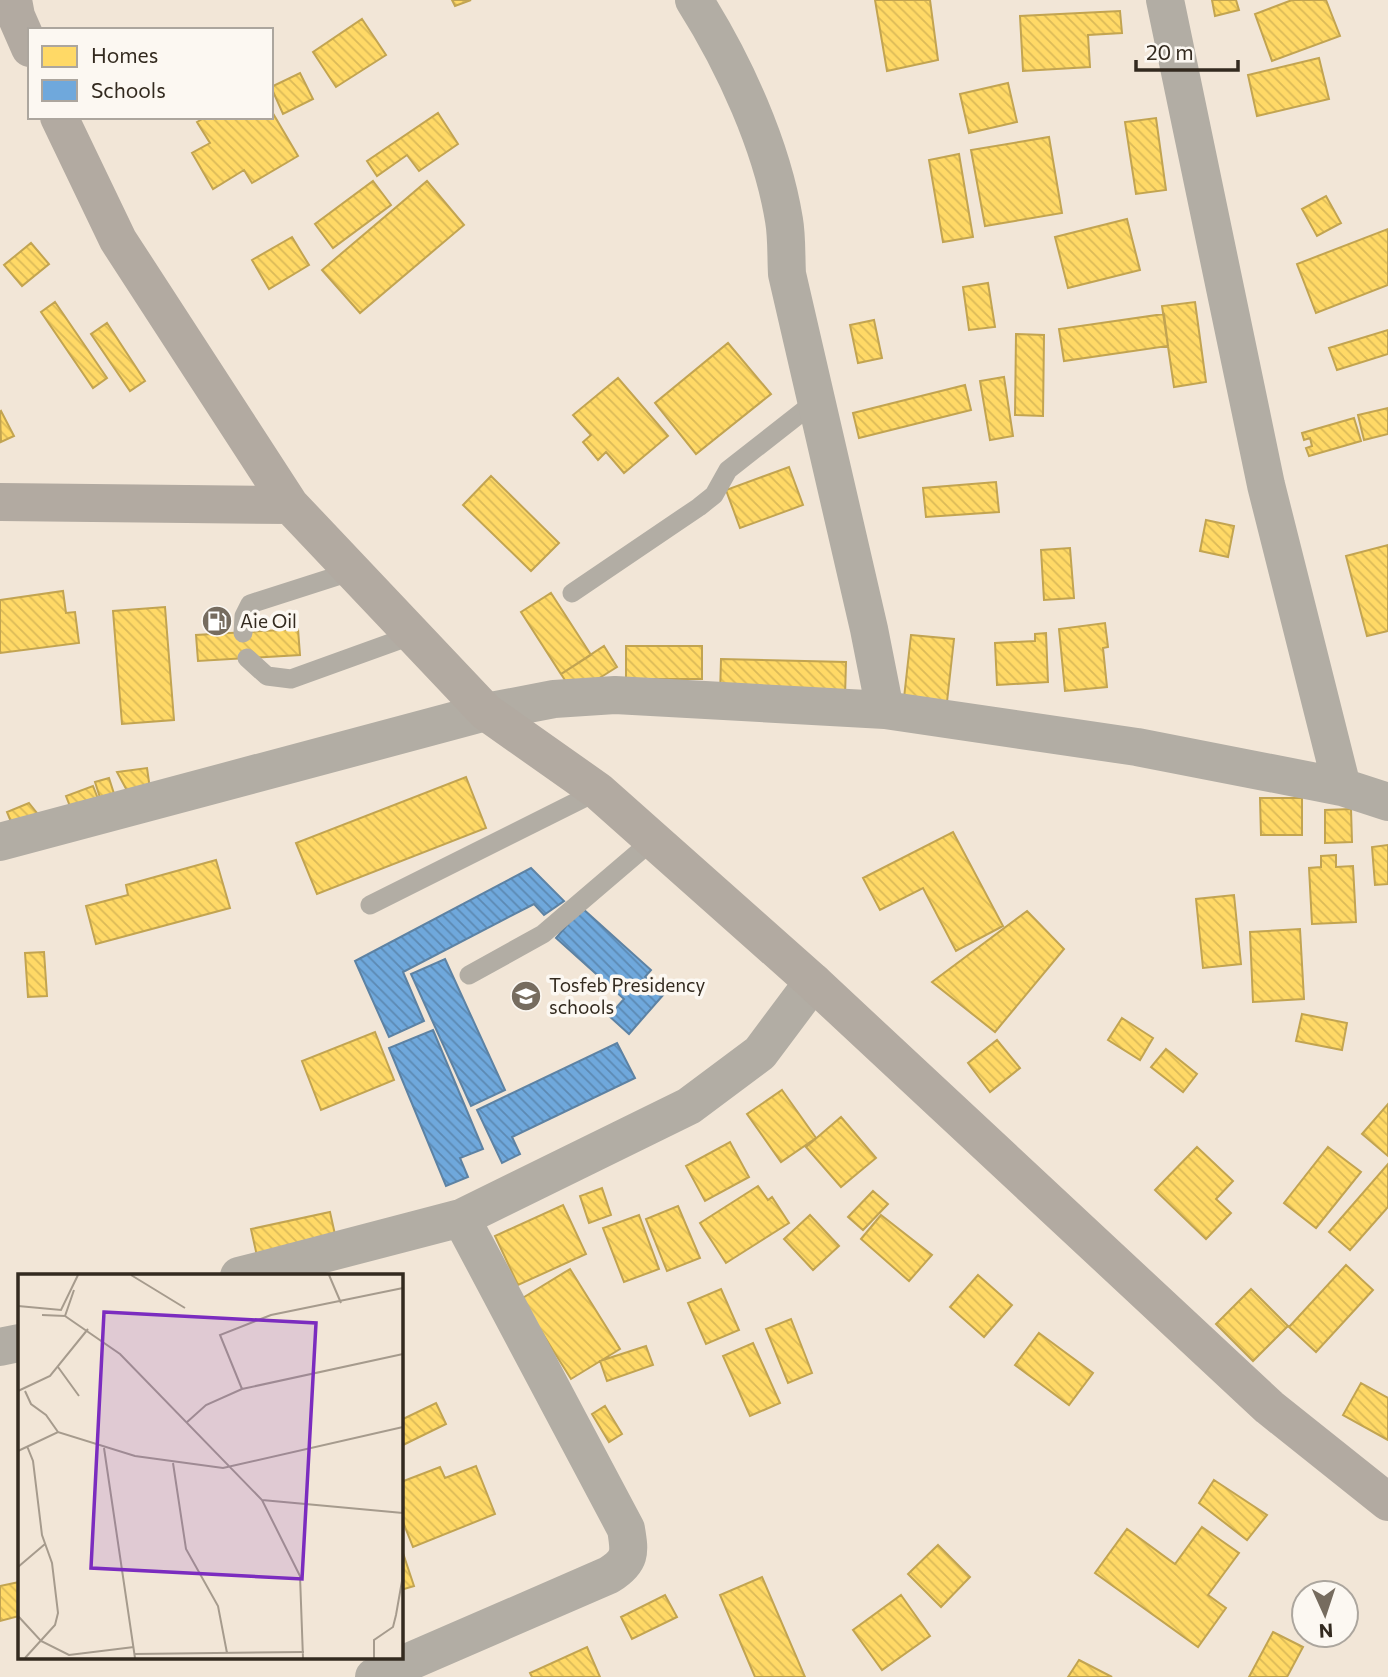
<svg xmlns="http://www.w3.org/2000/svg" width="1388" height="1677" font-family="Commissioner,sans-serif">
<style>
.homes{fill:url(#homes-back-hatch);stroke:#c2a451;stroke-width:2}
.schools{fill:url(#schools-back-hatch);stroke:#5d82a3;stroke-width:2}
.lines{fill:none;stroke-linecap:round;stroke-linejoin:round}
.lane{stroke:#b2ada4;stroke-width:19}
.street{stroke:#b2ada4;stroke-width:38}
.secondary{stroke:#b2aaa1;stroke-width:38}
.labels{text-anchor:middle;stroke-width:7;stroke-linejoin:round;paint-order:stroke}
.poi-label{font-size:19px;fill:#332a1f;stroke:#fcf8f2;text-anchor:start}
.inset-road{fill:none;stroke:#a69b8d;stroke-width:2}
.view{fill:#7b2cbf;fill-opacity:0.15;stroke:#7b2cbf;stroke-width:3.5}
.inset-edge{fill:none;stroke:#332a1f;stroke-width:3.5}
</style>
<defs>
<pattern id="homes-back-hatch" width="6" height="6" patternUnits="userSpaceOnUse" patternTransform="scale(1.75)"><rect width="6" height="6" fill="#ffd966"/><path d="M-1 5l2 2M0 0l6 6M5-1l2 2" fill="none" stroke="#dbba58"/></pattern>
<pattern id="schools-back-hatch" width="6" height="6" patternUnits="userSpaceOnUse" patternTransform="scale(1.75)"><rect width="6" height="6" fill="#6fa8dc"/><path d="M-1 5l2 2M0 0l6 6M5-1l2 2" fill="none" stroke="#5c89b2"/></pattern>
</defs>
<rect width="100%" height="100%" fill="#f2e6d7"/>
<!-- homes -->
<path class="homes" d="M452 0H471L455 6Z
M875 0H930L938 60 887 71Z
M1212 0H1236L1239 10 1215 16Z
M1292 0H1326L1340 36 1272 61 1255 14Z
M1120 11 1122 33 1088 35 1090 67 1023 71 1020 16Z
M362 19 386 55 336 87 313 52Z
M1319 58 1329 99 1257 116 1248 75Z
M300 73 313 99 283 114 271 87Z
M1008 83 1017 122 969 133 960 94Z
M271 110 298 156 252 183 244 170 213 189 192 153 210 143 197 122 206 117H271Z
M438 113 458 144 419 171 407 155 377 176 367 161Z
M1156 118 1166 190 1136 194 1125 122Z
M1049 137 1062 213 985 226 971 150Z
M959 154 973 237 943 242 929 160Z
M373 181 391 205 333 248 315 224Z
M427 181 464 225 360 313 322 270Z
M1326 196 1341 223 1317 236 1302 209Z
M1127 219 1140 270 1068 288 1055 237Z
M1388 229V285L1316 313 1297 264Z
M292 237 309 265 269 289 252 260Z
M31 243 49 264 22 286 4 265Z
M988 283 995 327 969 330 963 287Z
M55 302 107 378 93 388 41 312Z
M1195 302 1206 382 1174 387 1162 306Z
M1164 314 1168 346 1064 361 1059 329Z
M874 320 882 358 858 363 850 325Z
M107 323 145 381 130 391 91 334Z
M1388 330V354L1337 370 1329 348Z
M1016 334 1044 335 1043 416 1015 415Z
M728 343 771 394 696 454 655 403Z
M1004 377 1013 436 990 440 980 381Z
M618 378 668 436 624 473 606 452 598 460 583 442 591 435 573 415Z
M965 385 971 410 859 438 853 413Z
M1388 408V434L1364 440 1358 415Z
M1 411 14 436 1 442 0 412Z
M1354 418 1361 441 1309 456 1306 448 1312 446 1310 438 1304 440 1302 433Z
M789 467 803 505 740 528 726 490Z
M491 476 559 543 531 571 463 505Z
M996 482 999 512 926 517 923 488Z
M1206 520 1234 526 1228 557 1200 551Z
M1388 545V631L1367 636 1346 556Z
M1070 548 1074 598 1044 600 1041 550Z
M63 591 66 613 75 612 79 643 0 653V600Z
M551 593 591 655 561 674 521 612Z
M165 607 174 720 122 724 113 611Z
M1105 623 1108 647 1103 648 1107 687 1065 691 1059 629Z
M298 629 300 655 198 661 196 635Z
M1046 633 1048 682 997 685 995 643 1035 641V634Z
M911 635 954 639 947 702 904 698Z
M604 646 617 667 574 694 561 674Z
M626 646H702V679H626Z
M721 659 846 662 845 697 720 695Z
M147 768 150 789 131 798 117 772Z
M466 777 486 828 317 894 296 843Z
M109 778 117 803 103 807 95 782Z
M93 786 100 804 73 814 66 796Z
M1260 798H1302V835H1261Z
M29 803 45 823 16 834 7 812Z
M1351 809 1352 842 1325 843V810Z
M953 832 1003 926 956 951 923 888 880 910 863 878Z
M1388 845V884L1375 885 1372 847Z
M1336 855V867L1353 866 1356 922 1312 924 1309 868 1321 867V856Z
M216 860 230 908 96 944 86 906 128 895 126 885Z
M1234 895 1241 964 1203 968 1196 899Z
M1027 911 1064 949 995 1032 932 982Z
M1300 929 1304 999 1253 1002 1250 932Z
M44 952 47 996 28 997 25 953Z
M1302 1014 1347 1023 1342 1050 1296 1041Z
M1122 1018 1153 1038 1140 1060 1108 1040Z
M375 1032 394 1080 321 1110 302 1061Z
M997 1040 1020 1068 990 1092 968 1063Z
M1166 1049 1197 1074 1183 1092 1151 1067Z
M782 1090 816 1138 781 1162 747 1114Z
M1388 1104V1156L1362 1134Z
M841 1117 876 1158 841 1187 806 1147Z
M730 1142 749 1177 705 1201 686 1166Z
M1197 1147 1233 1181 1216 1199 1231 1213 1206 1239 1155 1190Z
M1328 1147 1361 1172 1316 1228 1284 1203Z
M1388 1164V1207L1350 1250 1329 1232Z
M758 1186 768 1200 772 1197 789 1223 726 1263 700 1223Z
M602 1188 611 1215 589 1223 580 1196Z
M873 1191 888 1204 863 1230 848 1217Z
M563 1205 586 1254 518 1285 495 1236Z
M678 1206 700 1258 667 1271 646 1219Z
M330 1212 336 1239 257 1256 251 1229Z
M639 1215 659 1269 624 1282 603 1228Z
M810 1215 839 1246 813 1270 784 1239Z
M881 1215 932 1255 909 1281 861 1239Z
M1346 1265 1373 1290 1316 1352 1289 1327Z
M570 1269 620 1349 571 1379 521 1299Z
M978 1275 1012 1305 984 1337 950 1307Z
M721 1289 739 1330 706 1344 688 1303Z
M1251 1289 1288 1326 1253 1361 1216 1324Z
M791 1319 812 1373 788 1383 766 1329Z
M1039 1333 1093 1373 1069 1405 1015 1365Z
M753 1343 780 1403 750 1416 723 1356Z
M646 1346 653 1365 607 1381 600 1361Z
M1361 1383 1388 1398V1440L1343 1415Z
M436 1403 446 1424 403 1445 401 1439V1420Z
M605 1406 622 1434 609 1442 592 1414Z
M476 1466 495 1514 413 1547 401 1517V1482L440 1467 445 1478Z
M1214 1480 1267 1515 1247 1540 1199 1503Z
M1202 1527 1239 1553 1208 1595 1226 1608 1198 1647 1095 1573 1127 1529 1175 1564Z
M938 1545 970 1577 941 1607 908 1574Z
M401 1547 414 1586 401 1590Z
M762 1577 805 1677H755L720 1595Z
M19 1582V1616L0 1621V1586Z
M665 1595 677 1617 632 1639 621 1617Z
M901 1595 930 1636 882 1670 853 1630Z
M1273 1632 1303 1647 1287 1677H1249Z
M587 1647 600 1677H532L530 1673Z
M1079 1660 1112 1677H1068Z"/>
<!-- schools -->
<path class="schools" d="M531 868 564 901 544 915 534 904 403 972 424 1021 389 1037 355 961Z
M582 908 651 970 645 977 664 994 629 1034 609 1016 624 999 556 938Z
M445 959 505 1090 471 1106 411 974Z
M433 1030 483 1149 460 1158 468 1177 446 1186 389 1048Z
M617 1043 635 1078 512 1137 520 1154 502 1163 477 1110Z"/>
<g class="lines">
<!-- lane -->
<path class="lane" d="M572 593 699 507 714 495 728 470 816 401
M243 633 244 616 250 604 353 571
M247 658 267 676 291 679 413 635
M370 905 598 791
M469 975 543 934 653 840"/>
<!-- street -->
<path class="street" d="M694 0C734 63 772 146 784 220 787 237 786 256 787 274L869 629 885 710
M1165 0 1266 485 1342 787
M0 842 486 712 554 699 615 695 885 710 1137 747 1342 787 1388 802
M239 1276 461 1218 689 1106 760 1053 813 982
M0 1347 19 1343
M374 1677 609 1575C631 1561 630 1553 626 1529L461 1218"/>
<!-- secondary -->
<path class="secondary" d="M13 0 16 16 30 48
M59 117 118 240 290 505 486 712 598 791 813 982 1269 1407 1388 1502
M0 502 290 505"/>
</g>
<!-- icons -->
<defs>
<g id="fuel-disc" transform="scale(1.575)"><circle r="9.5" fill="#766c5f" stroke="#fcf8f2"/><path d="M-5.5-6h7V0h2V4h1.3V-2.5L3-4.5l.8-.8L6-3V5H2.5V1h-1V6h-7ZM-4.2-4.7v3.2H.2V-4.7Z" fill="#fff"/></g>
<g id="school-disc" transform="scale(1.575)"><circle r="9.5" fill="#766c5f" stroke="#fcf8f2"/><path d="M0-5L7-2L0 1L-7-2ZM-4 1L0 2.5L4 1V4Q0 6-4 4Z" fill="#fff"/></g>
</defs>
<g fill-rule="evenodd">
<use href="#fuel-disc" x="217" y="621"/>
<use href="#school-disc" x="526" y="996"/>
</g>
<g class="labels">
<!-- poi labels -->
<g class="poi-label">
<text x="240" y="628">Aie Oil</text>
<text x="549" y="992">Tosfeb Presidency<tspan x="549" dy="22">schools</tspan></text>
</g>
</g>
<!-- overview -->
<g transform="translate(18 1274)">
<rect width="385" height="385" fill="#f2e6d7"/>
<path class="inset-road" d="M113 1 167 34M311 1 323 29M0 32 43 36 60 1M24 41 47 42 56 16M47 42 102 80 244 226 282 302 285 384M40 93 61 122M224 115 202 61 253 41 385 14M0 117 32 102 70 55M7 117 13 130 28 141 40 158M168 149 188 131 224 115 385 80M86 174 117 384M0 177 40 158 117 182 205 194 385 153M155 189 168 275 200 332 209 379M244 226 385 239M0 293 27 270M0 342 23 367 51 381 116 373M116 380 286 378M7 384 37 351 40 339 34 289 24 261 15 187 9 172M356 384V366L375 353 378 341 384 307 385 245"/>
<path class="view" d="M86 38 298 49 284 305 73 294Z"/>
<rect width="385" height="385" class="inset-edge"/>
</g>
<!-- legend -->
<rect x="28" y="28" width="245" height="91" fill="#fcf8f2" stroke="#aca69e" stroke-width="2"/>
<rect x="42" y="46" width="35" height="21" fill="#ffd966" stroke="#aca69e" stroke-width="2"/>
<text x="91" y="63" font-size="21" fill="#332a1f">Homes</text>
<rect x="42" y="80" width="35" height="21" fill="#6fa8dc" stroke="#aca69e" stroke-width="2"/>
<text x="91" y="98" font-size="21" fill="#332a1f">Schools</text>
<!-- north arrow -->
<g transform="translate(1325 1614) rotate(177)"><circle r="33" fill="#fcf8f2" stroke="#aca69e" stroke-width="2"/>
<path d="M0-5L12 26L0 18L-12 26Z" fill="#766c5f"/>
<text y="-10" font-size="19" font-weight="bold" text-anchor="middle" fill="#332a1f">N</text>
</g>
<!-- scale -->
<path d="M1136 60v10h102v-10" fill="none" stroke="#332a1f" stroke-width="3.5"/>
<text x="1146" y="60" font-size="21" fill="#332a1f" stroke="#fcf8f2" stroke-width="5" paint-order="stroke">20 m</text>
</svg>
